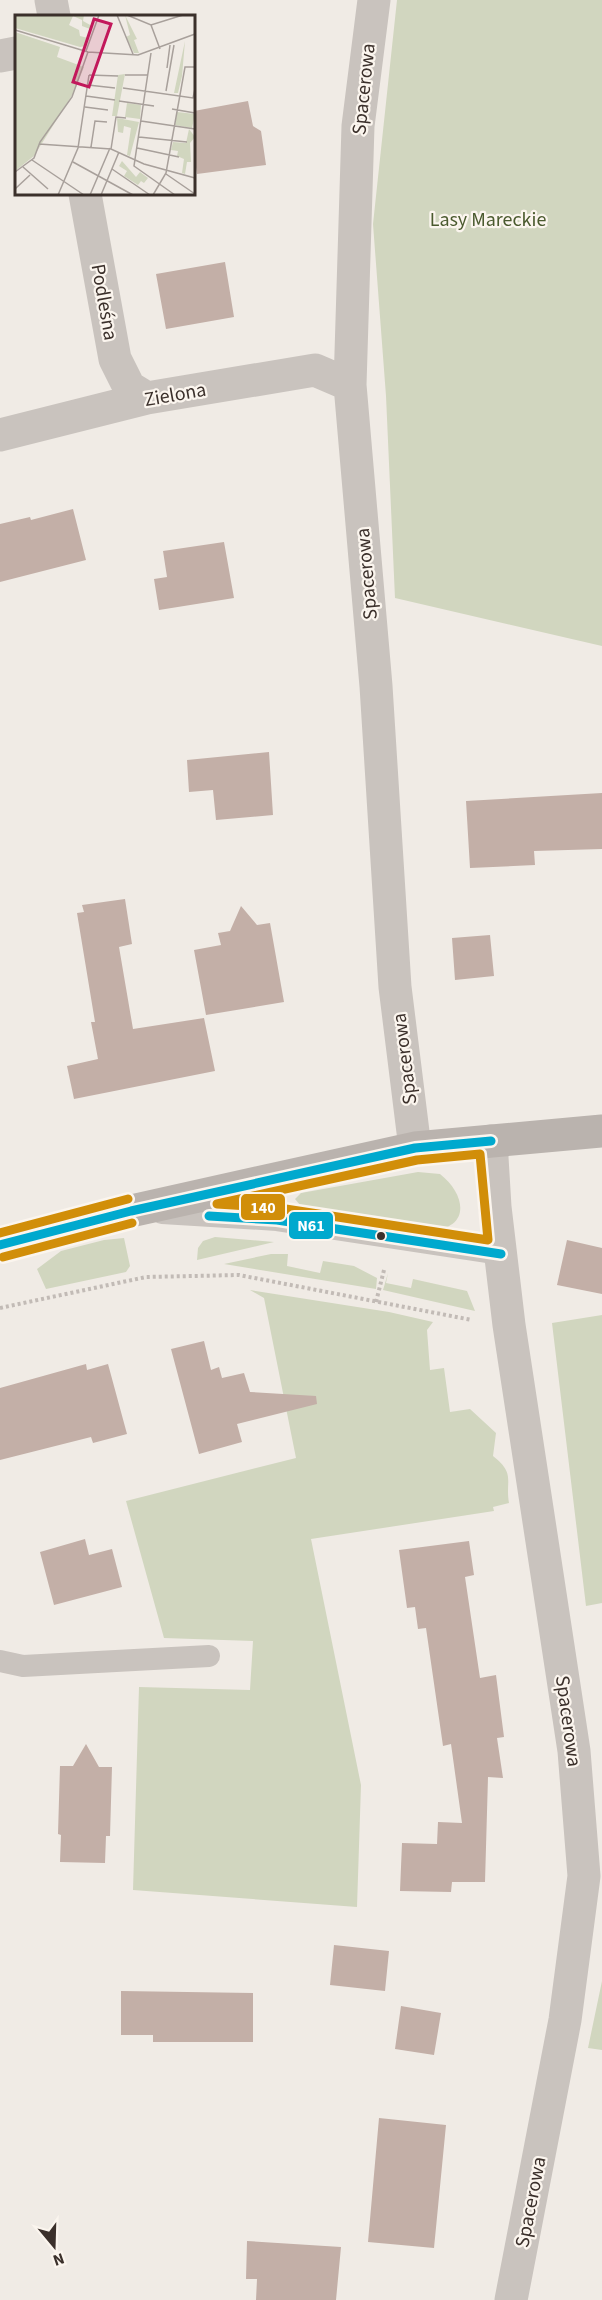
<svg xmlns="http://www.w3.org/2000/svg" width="602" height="2300" font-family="'Source Sans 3',sans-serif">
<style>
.green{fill:#d1d6bf}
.building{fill:#c3afa7}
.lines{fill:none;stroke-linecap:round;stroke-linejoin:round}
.path{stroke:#c2bbb6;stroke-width:4;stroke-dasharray:3 3;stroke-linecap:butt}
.service{stroke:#c9c3be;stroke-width:22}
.minor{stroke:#c9c3be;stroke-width:33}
.secondary{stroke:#bab3ae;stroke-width:33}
.bus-1-casing{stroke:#fbf5ee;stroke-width:14}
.bus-2-casing{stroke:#fbf5ee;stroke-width:14}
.bus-1{stroke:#00a9ce;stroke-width:9}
.bus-2{stroke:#d18e09;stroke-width:9}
.bus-dot{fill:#3b302b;stroke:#fbf5ee;stroke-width:2}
.labels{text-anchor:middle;stroke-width:4.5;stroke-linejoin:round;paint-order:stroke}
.street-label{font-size:20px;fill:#3b302b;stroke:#fbf5ee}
.park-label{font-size:20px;fill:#4a5a2e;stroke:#fbf5ee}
.inset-road{fill:none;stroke:#a8a09b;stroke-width:1.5}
.view{fill:#c2185b;fill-opacity:0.15;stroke:#c2185b;stroke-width:3}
.inset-edge{fill:none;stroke:#3b302b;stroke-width:3}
.line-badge{stroke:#fbf5ee;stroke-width:2}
.badge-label{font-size:16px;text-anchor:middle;font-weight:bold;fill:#fff}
</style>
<rect width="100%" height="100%" fill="#f0ebe5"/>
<!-- green -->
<path class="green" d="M397 0H602V646L395 598 386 396 373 224Z
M418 1172 440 1174C468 1196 470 1231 427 1230L300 1205 295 1199 301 1193Z
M215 1237 274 1242 197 1260 198 1248 203 1241Z
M124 1238 130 1266 126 1272 46 1289 37 1269 61 1251 104 1240Z
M271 1254H288L287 1266 320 1273 323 1261 354 1266 377 1278 376 1289 224 1264Z
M388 1273 386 1283 411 1288 413 1279 467 1291 475 1311 383 1290Z
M250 1290 389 1312 433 1322 427 1330 430 1370 444 1368 450 1412 470 1409 496 1433 493 1456C516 1474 505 1480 509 1503L493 1507 494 1511 311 1539 361 1785 357 1907 133 1890 139 1687 250 1690 253 1641 164 1638 126 1501 296 1458 264 1298Z
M602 1315V1603L586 1606 552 1323Z
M602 1981V2050L588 2048Z"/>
<!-- building -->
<path class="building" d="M248 101 253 126 261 131 266 165 197 174 194 154V111Z
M225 262 234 317 166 329 156 274Z
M73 509 86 560 0 582V524L30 517 31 520Z
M224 542 234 598 159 610 154 579 167 577 163 551Z
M269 752 273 815 216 820 213 790 189 792 187 760Z
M602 793V849L534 851 535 865 470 868 466 801Z
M125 899 132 944 119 947 133 1029 204 1018 215 1071 74 1099 67 1066 98 1059 91 1022H95L77 913 84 912 82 905Z
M241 906 257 925 270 923 284 1002 206 1015 194 950 221 945 218 933 230 931Z
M490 935 494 976 455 980 452 938Z
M567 1240 602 1248V1294L557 1285Z
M204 1341 211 1370 219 1367 222 1378 244 1373 250 1392 316 1396 317 1404 237 1424 242 1442 199 1454 171 1349Z
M86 1364 87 1370 108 1364 127 1434 93 1443 91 1437 0 1460V1388Z
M85 1539 89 1555 112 1549 122 1587 54 1605 40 1552Z
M469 1541 474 1575 465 1577 480 1678 496 1675 504 1737 497 1738 503 1778 488 1777 485 1882H452L451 1892 400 1891 402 1843 437 1844 438 1822 462 1823 451 1744 443 1746 426 1628 418 1629 415 1607 407 1608 399 1550Z
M86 1744 99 1767H112L110 1836H106L105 1863 60 1862 61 1835 58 1834 60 1766H73Z
M334 1945 389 1951 385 1991 330 1985Z
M121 1991 253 1993V2042H153V2035H121Z
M401 2006 441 2013 434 2055 395 2049Z
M379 2118 446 2125 434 2248 368 2242Z
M247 2241 341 2247 336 2300H256L257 2279H246Z"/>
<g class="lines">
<!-- path -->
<path class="path" d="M376 1302 384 1270
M0 1308 146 1277 239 1275 472 1320"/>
<!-- service -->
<path class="service" d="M162 1213 277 1220 501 1254
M0 1661 23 1666 209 1656"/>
<!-- minor -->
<path class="minor" d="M51 0 54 16
M374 0 358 126 350 385 376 686 395 987 415 1148
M0 56 16 53
M85 194 115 359 129 387 147 398
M0 435 147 398 315 370 350 385
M491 1141 495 1207 509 1325 574 1751 584 1876 565 2020 511 2300"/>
<!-- secondary -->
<path class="secondary" d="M0 1245 131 1211 415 1148 602 1131"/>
<!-- bus-1 casing -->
<g class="bus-1-casing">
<path id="bus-1" d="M209 1216 277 1220 501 1254
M0 1245 131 1211 415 1148 491 1141"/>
</g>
<!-- bus-2 casing -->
<g class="bus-2-casing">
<path id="bus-2" d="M480 1154 488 1240 279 1208 217 1204 417 1160Z
M0 1233 128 1199
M3 1257 132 1223"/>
</g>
<!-- bus-1 -->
<use href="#bus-1" class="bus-1"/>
<!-- bus-2 -->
<use href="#bus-2" class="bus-2"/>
</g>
<!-- markers -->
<circle class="bus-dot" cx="381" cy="1236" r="5"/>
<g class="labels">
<!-- street labels -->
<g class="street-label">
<text transform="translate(363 89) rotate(-84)" y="7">Spacerowa</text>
<text transform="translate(105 302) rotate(80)" y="7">Podleśna</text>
<text transform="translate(175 394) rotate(-10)" y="7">Zielona</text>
<text transform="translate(366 574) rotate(-95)" y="7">Spacerowa</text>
<text transform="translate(404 1059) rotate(-97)" y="7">Spacerowa</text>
<text transform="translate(569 1721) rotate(82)" y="7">Spacerowa</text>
<text transform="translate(530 2202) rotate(-79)" y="7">Spacerowa</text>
</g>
<!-- park labels -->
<g class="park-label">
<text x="488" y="226">Lasy Mareckie</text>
</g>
</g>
<!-- overview -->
<g transform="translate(15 15)">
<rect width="180" height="180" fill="#f0ebe5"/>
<path d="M0 0H69L68 6 77 11 75 14 67 11V5L58 1 54 10 64 15 65 21 73 23 71 31 65 32 0 13ZM110 0 122 24 119 25 124 38H119L111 22 115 20ZM0 17 45 32 42 42 69 52 59 77 19 141 0 156ZM170 26 167 61 163 78H159ZM110 59 102 101H97L103 60ZM112 88 126 90 125 104 110 102ZM162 97 180 99 177 113 160 110ZM102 103 124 107 115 141 112 140 116 113 109 111 108 118 103 117ZM174 114 180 122 175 128 176 147H172L170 159 167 158 169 144 162 141 163 136 156 135 158 127 171 128ZM107 146 121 162 125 157 133 163 129 168 126 166 123 170 109 161 112 156 104 151Z" fill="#d1d6bf"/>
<path class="inset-road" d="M102 0 118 39M112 0 136 10 168 0M136 10 145 34M0 15 73 37 123 40 180 19M71 36 84 0M136 38 119 151 160 180M152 53 155 30M74 60 103 61M110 60H133M73 70 100 73M108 73 178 83 180 74M151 76 159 30M71 81 100 85M104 86 139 91M70 92 93 95M157 94 180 98M126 106 180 114M124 122 172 127M24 129 96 134 129 149 180 163M76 132 80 106 92 107M122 133 164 142M96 134 101 102 111 103M17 145 69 180M58 147 118 180M8 152 33 174M97 154 135 180M0 157 19 143 25 127 57 82 73 37M151 159 180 179M0 174 15 160M43 180 63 133 74 60M75 180 95 133M86 180 104 137M138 180 151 158 170 52H180"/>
<path class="view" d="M79 4 96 9 74 72 58 67Z"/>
<rect width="180" height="180" class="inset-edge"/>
</g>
<g class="line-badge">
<rect x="240" y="1193" width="46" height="28" rx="6" fill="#d18e09"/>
<rect x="288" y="1211" width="46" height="29" rx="6" fill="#00a9ce"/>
</g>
<g class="badge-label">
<text x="263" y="1213">140</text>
<text x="311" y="1231">N61</text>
</g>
<!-- north arrow -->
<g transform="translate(54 2246) rotate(161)" stroke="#fbf5ee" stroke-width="4.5" paint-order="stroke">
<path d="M0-4.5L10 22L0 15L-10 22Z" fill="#3b302b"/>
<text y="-9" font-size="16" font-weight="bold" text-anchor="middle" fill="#3b302b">N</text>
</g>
</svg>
